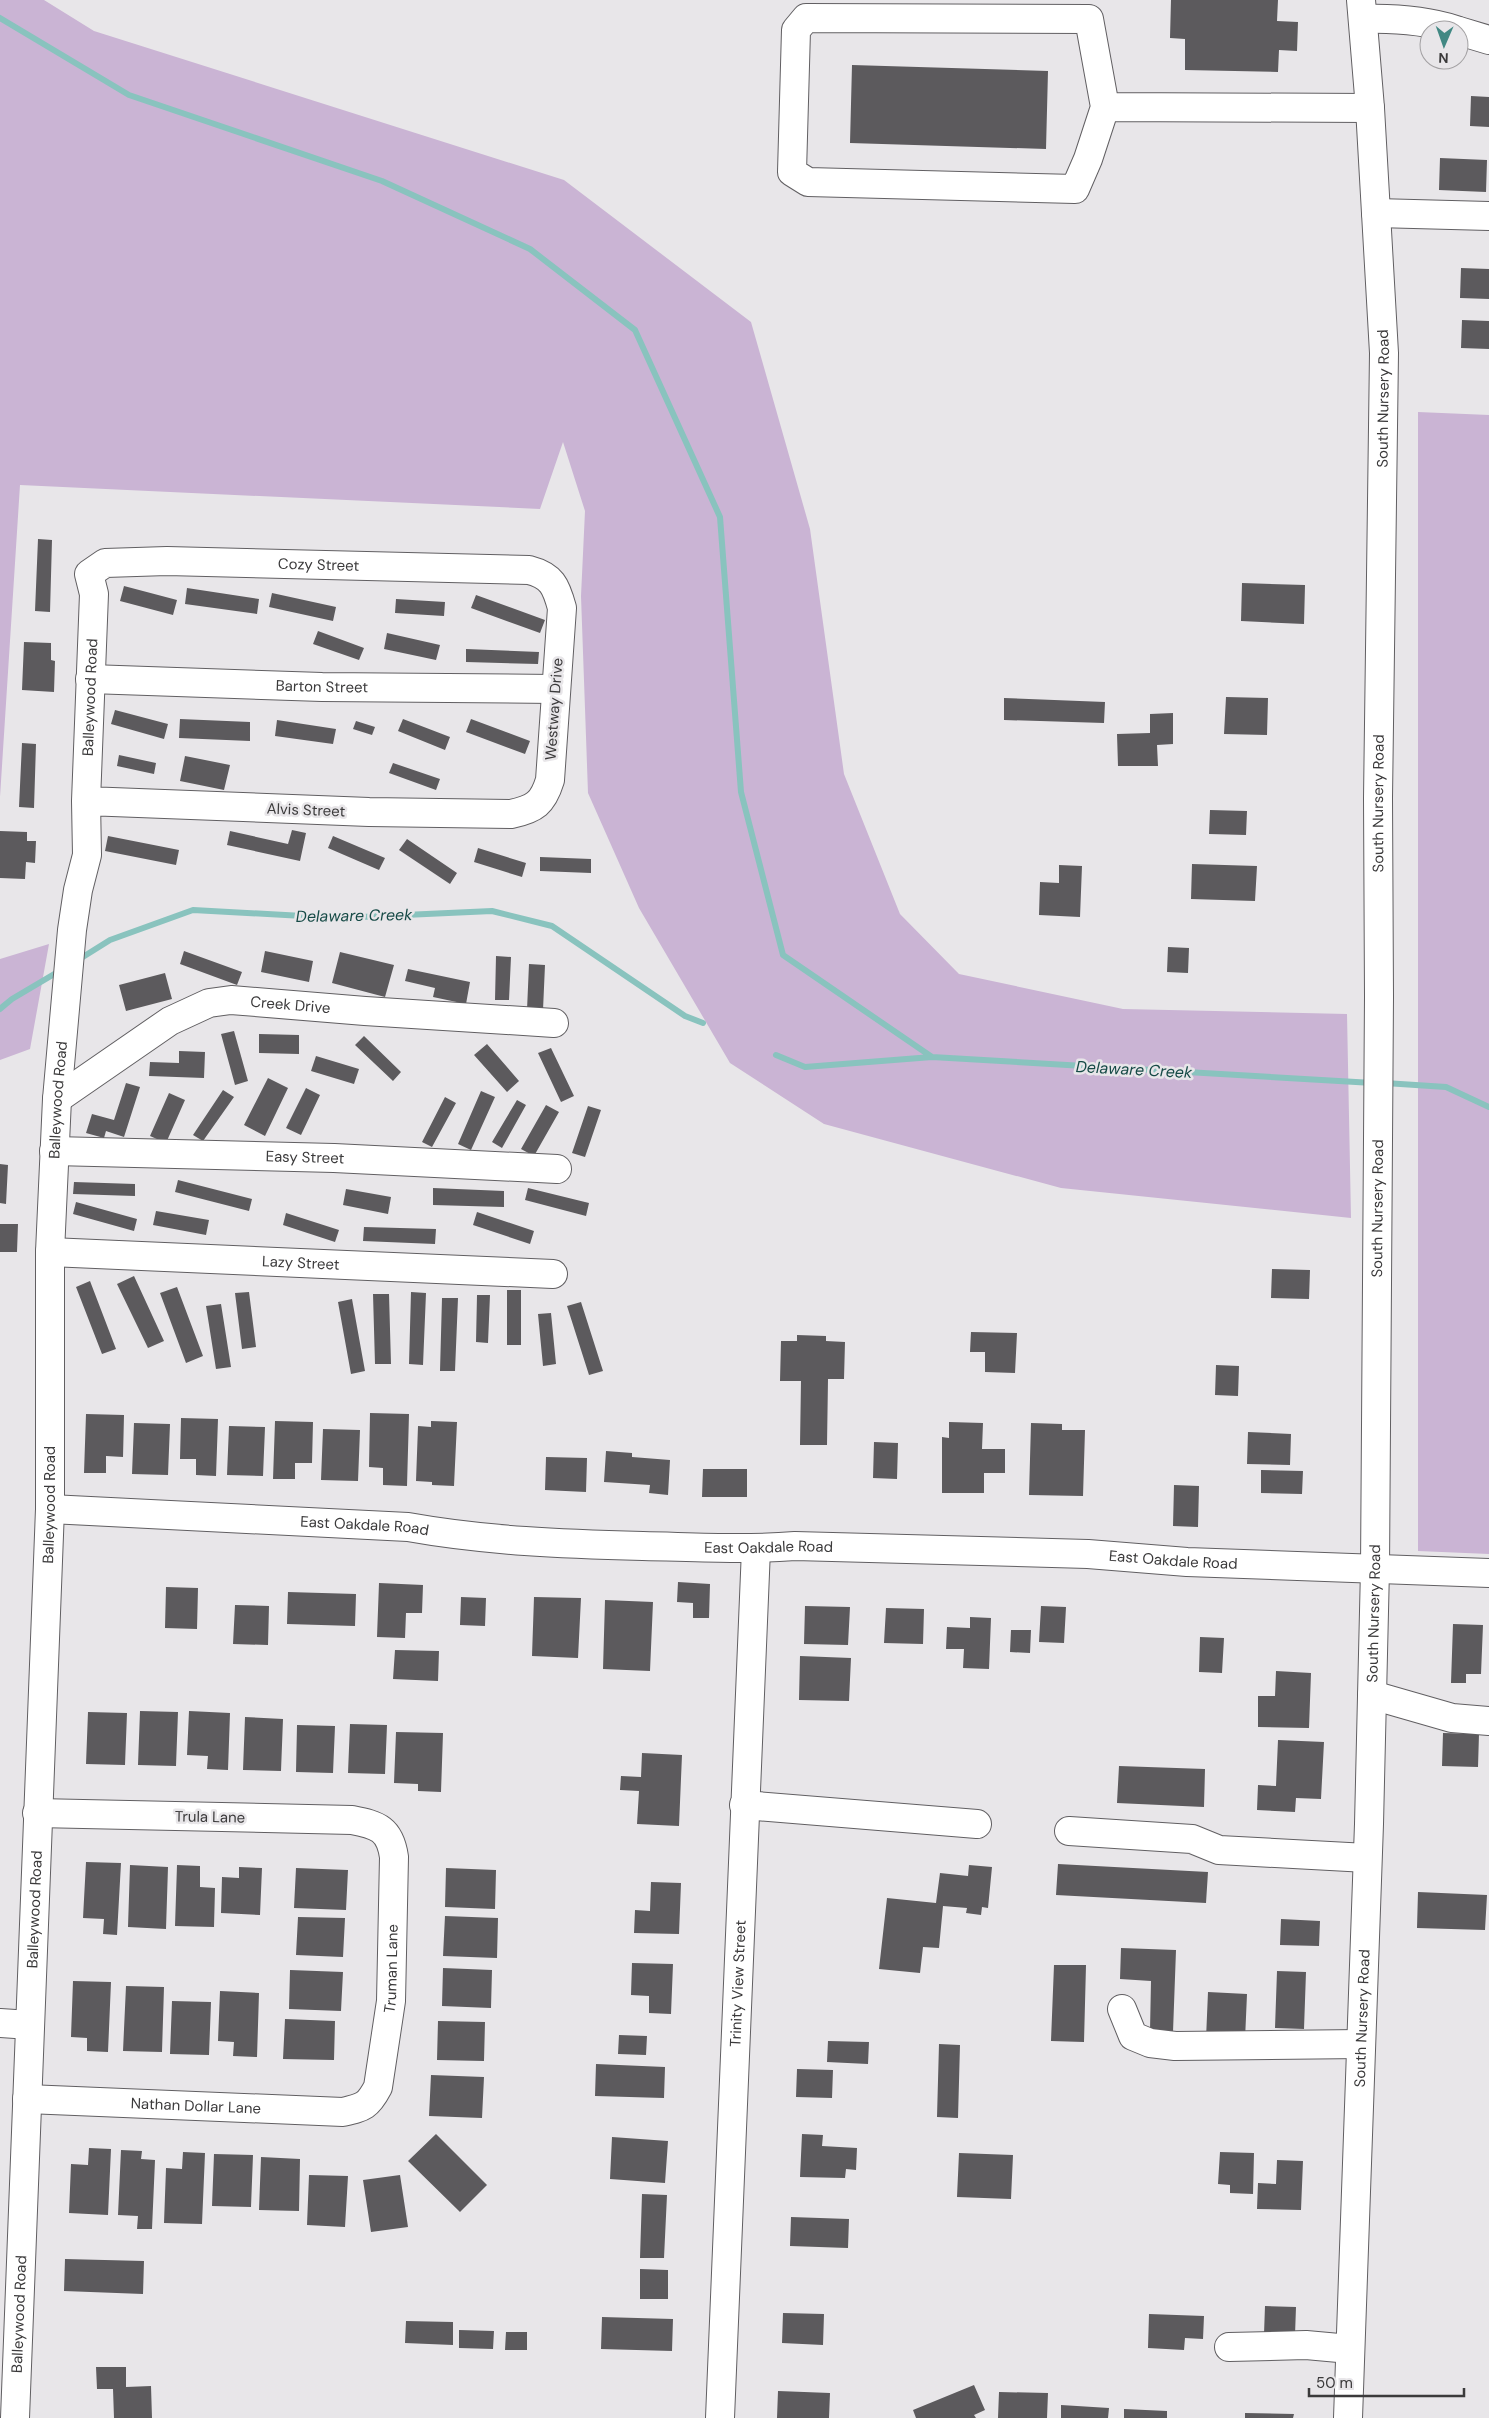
<svg xmlns="http://www.w3.org/2000/svg" width="1489" height="2418" font-family="'DM Sans',sans-serif">
<style>
.green{fill:#cab4d4}
.lines{fill:none;stroke-linecap:round;stroke-linejoin:round}
.stream{stroke:#89c3be;stroke-width:6}
.building{fill:#5c5a5d}
.minor-casing{stroke:#615f62;stroke-width:30}
.minor{stroke:#fff;stroke-width:28}
.labels{text-anchor:middle;stroke-width:5;stroke-linejoin:round;paint-order:stroke}
.street-label{font-size:15px;fill:#3b3a3b;stroke:#e8e6e9}
.water-label{font-size:16px;font-style:italic;fill:#164a46;stroke:#e8e6e9}
</style>
<rect width="100%" height="100%" fill="#e8e6e9"/>
<!-- green -->
<path class="green" d="M0 0H44L94 31 564 180 751 322 810 529 844 774 900 914 959 974 1123 1009 1347 1014 1351 1218 1061 1188 824 1124 730 1063 639 908 588 793 581 596 585 511 563 442 540 509 20 485 0 797Z
M1418 412 1489 415V1554L1418 1551Z
M49 944 30 1049 0 1060V959Z"/>
<g class="lines">
<!-- stream -->
<path class="stream" d="M0 18 129 95 382 181 530 249 635 330 720 517 741 792 783 955 932 1057
M78 960 110 940 193 910 339 918 492 911 552 926 685 1016 703 1023
M0 1009 12 999 61 970
M776 1055 805 1067 932 1057 1373 1083
M1385 1083 1446 1087 1489 1107"/>
</g>
<!-- building -->
<path class="building" d="M1171 0H1278L1277 21 1298 22 1297 51 1279 50 1278 72 1185 70V39L1170 38Z
M852 65 1048 71 1046 149 850 143Z
M1471 96 1489 97V127L1470 126Z
M1440 158 1487 160 1486 192 1439 190Z
M1461 268 1489 269V299L1460 298Z
M1462 320 1489 321V349L1461 348Z
M38 539 52 540 50 612 35 611Z
M1242 583 1305 585 1304 624 1241 621Z
M124 586 177 600 173 615 120 601Z
M187 588 259 599 257 614 185 604Z
M272 593 336 607 333 621 269 607Z
M476 595 545 620 540 633 471 608Z
M396 599 445 602 444 616 395 613Z
M318 631 364 648 359 660 313 644Z
M387 633 440 645 436 660 384 649Z
M24 642 51 643V660L55 661 54 692 22 690Z
M466 649 539 652 538 664 466 662Z
M1226 697 1268 698 1267 735 1224 734Z
M1004 698 1105 702 1104 723 1004 720Z
M115 710 168 724 164 739 111 724Z
M1173 713V744L1157 745 1158 766H1118L1117 734 1150 733V714Z
M180 719 250 722V741L179 738Z
M403 719 450 737 445 750 398 731Z
M471 719 530 741 525 754 466 732Z
M277 720 336 729 333 744 275 736Z
M356 721 375 727 372 735 353 729Z
M22 743 36 744 34 808 19 807Z
M119 755 156 763 154 774 117 766Z
M185 756 230 765 224 790 180 781Z
M393 763 440 779 436 790 389 773Z
M1210 810 1247 811 1246 835 1209 834Z
M292 830 306 833 300 861 227 845 230 831 288 844Z
M0 831 27 832V841H36L35 863 26 862 25 879 0 878Z
M108 836 179 850 176 865 105 851Z
M333 836 385 858 379 870 328 848Z
M407 839 457 873 450 884 399 850Z
M478 848 526 863 522 877 474 862Z
M540 857 591 859V873L540 871Z
M1192 864 1257 866 1255 901 1191 899Z
M1059 865 1082 866 1080 917 1039 915 1040 882 1059 883Z
M1168 947 1189 948 1188 973 1167 972Z
M184 951 242 972 237 985 180 964Z
M265 951 313 961 309 982 261 972Z
M340 952 394 965 385 997 332 983Z
M496 956 511 957 509 1000H495Z
M529 964 545 965 543 1010H527Z
M408 969 470 982 466 1004 433 997 435 988 405 981Z
M165 973 172 999 126 1011 119 985Z
M234 1031 248 1081 235 1085 221 1034Z
M259 1034 299 1035V1054L259 1053Z
M364 1036 401 1072 393 1081 355 1045Z
M487 1044 519 1081 507 1092 474 1055Z
M551 1048 574 1096 561 1102 538 1053Z
M179 1051 205 1052 204 1078 149 1076 150 1062 179 1063Z
M316 1056 359 1069 354 1084 311 1071Z
M268 1078 288 1088 265 1136 244 1125Z
M126 1083 140 1087 124 1137 106 1131 104 1138 86 1133 92 1114 114 1120Z
M306 1088 320 1095 301 1135 286 1128Z
M223 1090 234 1097 203 1141 193 1135Z
M481 1091 495 1097 471 1150 458 1144Z
M169 1093 185 1100 166 1143 150 1136Z
M445 1097 456 1103 432 1147 422 1142Z
M517 1100 526 1105 502 1148 492 1142Z
M546 1105 559 1112 534 1156 521 1149Z
M588 1106 601 1110 585 1157 572 1153Z
M0 1164 8 1165 6 1204 0 1203Z
M178 1180 252 1199 249 1211 175 1192Z
M74 1182 135 1184V1196L73 1194Z
M433 1188 504 1191V1207L433 1205Z
M528 1188 589 1203 586 1216 525 1200Z
M346 1189 391 1197 388 1214 343 1205Z
M76 1202 137 1219 134 1231 73 1214Z
M156 1211 209 1220 206 1235 153 1225Z
M477 1212 534 1231 530 1244 473 1225Z
M286 1213 339 1230 335 1242 283 1225Z
M0 1224H18L17 1252H0Z
M364 1227 436 1229 435 1244 363 1241Z
M1272 1269 1310 1270 1309 1299 1271 1298Z
M134 1276 164 1341 148 1348 117 1284Z
M90 1281 116 1349 102 1354 76 1287Z
M177 1287 203 1356 186 1363 160 1293Z
M507 1290H521V1345H507Z
M249 1292 256 1347 242 1349 235 1293Z
M411 1292 426 1293 423 1365 409 1364Z
M373 1294H389L391 1364H375Z
M477 1295H490L488 1343 476 1342Z
M442 1298H458L455 1371H440Z
M352 1299 365 1371 351 1374 338 1302Z
M581 1302 603 1371 589 1375 567 1306Z
M221 1304 231 1367 216 1369 206 1306Z
M551 1313 556 1364 543 1366 538 1314Z
M971 1332 1017 1333 1015 1373 985 1372V1352H970Z
M797 1335 826 1336V1341L845 1342 844 1379H828L827 1445H800L801 1381H780L781 1341H797Z
M1216 1365 1239 1366 1238 1396 1215 1395Z
M370 1413 409 1414 407 1486 383 1485V1468L369 1467Z
M86 1414 124 1415 123 1457 106 1456V1473H84Z
M181 1418 218 1419 216 1476 196 1475V1459H180Z
M275 1421 313 1422 312 1463H295V1479H273Z
M431 1421 457 1422 454 1486 432 1485V1482L416 1481 418 1426 431 1427Z
M949 1422 983 1423 982 1449H1005V1473H984V1493H942V1437L949 1438Z
M134 1423 170 1424 168 1475 132 1474Z
M1031 1423 1062 1424V1430H1085L1083 1496 1029 1495Z
M229 1426 265 1427 263 1476 227 1475Z
M323 1429 360 1430 358 1481 321 1480Z
M1248 1432 1291 1434 1290 1465 1247 1464Z
M874 1442 898 1443 897 1479 873 1478Z
M606 1451 632 1453V1457L670 1460 668 1495 649 1493 650 1485 604 1482Z
M546 1457 587 1458 586 1492 545 1490Z
M703 1469H747V1497H702Z
M1261 1470 1303 1471 1302 1494 1261 1493Z
M1174 1485 1199 1486 1198 1527 1173 1526Z
M678 1582 710 1584 709 1618H693V1603L677 1602Z
M379 1583 423 1585 422 1613H406L405 1638 377 1637Z
M166 1587 198 1588 197 1629 165 1628Z
M288 1592 356 1594 355 1626 287 1624Z
M461 1597 486 1598 485 1626 460 1625Z
M534 1597 581 1598 578 1658 532 1656Z
M605 1600 653 1602 650 1671 603 1669Z
M235 1605 269 1606 268 1645 233 1644Z
M805 1606 850 1607 848 1645 804 1644Z
M1041 1606 1066 1607 1064 1643 1039 1642Z
M886 1608 924 1609 923 1644 884 1643Z
M970 1617 991 1618 989 1669 963 1668 964 1649H946L947 1627 970 1628Z
M1453 1624 1483 1625 1481 1674H1466V1683H1451Z
M1011 1630H1031L1030 1653 1010 1652Z
M1200 1637 1224 1638 1222 1673 1199 1672Z
M395 1650 439 1651 438 1681 393 1679Z
M800 1656 851 1658 849 1701 799 1700Z
M1276 1671 1311 1673 1309 1728 1258 1727V1696H1275Z
M140 1711 178 1712 176 1766 138 1765Z
M189 1711 230 1713 228 1770 207 1769 208 1756 187 1755Z
M88 1712 127 1713 125 1765 86 1764Z
M245 1717 283 1719 281 1771 243 1770Z
M350 1724 387 1725 385 1774 348 1773Z
M297 1725 335 1726 333 1773 296 1772Z
M396 1732 443 1733 441 1792 418 1791V1784L394 1783Z
M1443 1733 1479 1734 1478 1767 1442 1766Z
M1278 1740 1324 1742 1321 1799 1296 1798 1295 1812 1257 1810 1258 1785 1276 1786Z
M642 1753 682 1755 679 1826 637 1824 639 1791 620 1790 621 1776 641 1777Z
M1119 1766 1205 1769 1204 1807 1117 1803Z
M86 1862 121 1863 117 1935 103 1934 104 1919 83 1918Z
M1058 1864 1208 1872 1206 1903 1056 1895Z
M130 1865 168 1867 166 1929 128 1927Z
M177 1865 200 1866V1887L215 1888 214 1927 175 1926Z
M969 1865 992 1867 988 1908 982 1907 981 1915 966 1913 967 1908 943 1906 939 1948 923 1947 920 1973 879 1969 887 1898 936 1903 940 1873 968 1876Z
M239 1867 262 1868 260 1915 221 1913 222 1877 239 1878Z
M296 1868 348 1870 346 1910 294 1908Z
M446 1868 496 1870 495 1909 445 1907Z
M651 1882 681 1883 679 1934 634 1933 635 1910 650 1911Z
M1418 1892 1487 1895 1485 1930 1417 1928Z
M445 1916 498 1918 497 1958 443 1956Z
M298 1917 345 1918 343 1957 296 1955Z
M1281 1919 1320 1921 1319 1946 1280 1945Z
M1121 1948 1176 1950 1173 2032 1150 2031 1151 1981 1120 1979Z
M632 1963 673 1964 671 2014 649 2013V1996L631 1995Z
M1054 1965H1086L1084 2042 1051 2041Z
M443 1968 492 1970 491 2008 442 2006Z
M290 1970 343 1972 341 2011 289 2009Z
M1277 1971 1306 1972 1304 2029 1275 2028Z
M73 1981 111 1982 108 2052 87 2051V2038L71 2037Z
M126 1986 164 1987 162 2052 123 2051Z
M220 1991 259 1993 257 2057 233 2056 234 2042 218 2041Z
M1208 1992 1247 1994 1245 2040 1206 2039Z
M172 2001 211 2002 209 2055 170 2054Z
M285 2019 335 2021 334 2060 283 2059Z
M438 2021 485 2022 484 2061 437 2060Z
M619 2035 647 2036 646 2055 618 2054Z
M828 2041 869 2042 868 2064 827 2062Z
M939 2044 960 2045 958 2118 937 2117Z
M596 2064 665 2067 664 2098 595 2096Z
M797 2069 833 2070 832 2098 796 2097Z
M431 2075 484 2077 482 2118 429 2116Z
M436 2134 487 2185 460 2212 408 2161Z
M802 2134 823 2135 822 2146 857 2148 856 2170 846 2169 845 2178 800 2177Z
M612 2137 668 2141 665 2183 610 2179Z
M89 2148 111 2149 108 2215 69 2213 71 2164 88 2165Z
M121 2150 142 2151 141 2159 155 2160 152 2229H137L138 2216 118 2215Z
M183 2152 205 2153 202 2224 164 2223 166 2168 182 2169Z
M1220 2152 1254 2153 1253 2194 1230 2193V2185L1218 2184Z
M959 2153 1013 2155 1011 2199 957 2197Z
M214 2154 253 2155 251 2207 212 2206Z
M261 2157 300 2159 299 2211 259 2210Z
M1277 2160 1303 2161 1301 2210 1257 2209 1258 2183 1276 2184Z
M309 2175 348 2176 345 2227 307 2225Z
M400 2175 408 2227 371 2232 363 2180Z
M642 2194 667 2195 664 2258H640Z
M791 2217 849 2219 848 2248 790 2246Z
M65 2259 144 2261 143 2294 64 2291Z
M640 2269 668 2270V2299H640Z
M1265 2306 1296 2307 1295 2335 1264 2334Z
M783 2313 824 2314 823 2345 782 2343Z
M1149 2314 1204 2316 1203 2339 1185 2338 1184 2350 1148 2348Z
M602 2317 673 2319 672 2351 601 2349Z
M406 2321 453 2322V2345L405 2343Z
M459 2330 494 2331 493 2349 459 2348Z
M506 2332H527V2350H505Z
M96 2367H126V2387L151 2386 152 2418H114L113 2389H97Z
M974 2385 985 2410 974 2415 976 2418H916L913 2410Z
M778 2391 830 2393 829 2418H777Z
M999 2392 1048 2393 1047 2418H998Z
M1061 2405 1109 2408 1108 2418H1061Z
M1124 2409 1167 2411V2418H1124Z
M1245 2413 1294 2414 1293 2418H1245Z"/>
<g class="lines">
<!-- minor casing -->
<g class="minor-casing">
<g id="minor">
<path d="M1363 19C1395 18 1425 20 1456 30"/>
<path d="M1459 31 1489 40"/>
<path d="M1105 107 1089 19 806 18 796 30 792 172 808 182 1075 189 1088 159 1105 107 1370 108"/>
<path d="M1376 213 1489 216"/>
<path id="s1" d="M90 679 322 687 555 689"/>
<path id="s2" d="M57 1099 170 1021 209 1003 231 1000 365 1011 554 1023"/>
<path id="s3" d="M54 1151 334 1158 557 1169"/>
<path id="s4" d="M50 1252 553 1274"/>
<path id="s5" d="M50 1509 408 1527C486 1541 564 1544 643 1546 694 1547 744 1550 795 1546L1088 1554 1187 1562 1489 1573"/>
<path d="M1372 1695 1452 1718 1489 1721"/>
<path d="M744 1805 977 1824"/>
<path d="M1069 1831 1192 1839 1219 1850 1367 1858"/>
<path d="M1122 2009 1133 2036 1150 2043 1175 2046 1361 2044"/>
<path d="M0 2023 30 2025"/>
<path id="s6" d="M27 2099 343 2112C364 2107 368 2106 378 2087L391 2001 394 1857C390 1829 378 1825 352 1820L37 1813"/>
<path d="M1229 2347 1306 2345 1350 2349"/>
<path id="s7" d="M15 2418 50 1509V1252L57 1099 72 930 78 890 87 855 86 801 94 594 89 574 105 563 167 561 529 570C552 576 556 586 562 608L550 780C543 803 535 809 511 814L369 812 86 801"/>
<path id="s8" d="M720 2418 756 1549"/>
<path id="s9" d="M1348 2418 1369 1824 1375 1569 1379 997 1378 798 1384 353 1370 108 1361 0"/>
</g>
</g>
<!-- minor -->
<use href="#minor" class="minor"/>
</g>
<g class="labels">
<!-- street labels -->
<g class="street-label">
<text dy="5" stroke="none"><textPath href="#s9" startOffset="2020">South Nursery Road</textPath></text>
<text dy="5" stroke="none"><textPath href="#s7" startOffset="2081">Cozy Street</textPath></text>
<text dy="5" stroke="none"><textPath href="#s1" startOffset="232">Barton Street</textPath></text>
<text dy="5" stroke="none"><textPath href="#s7" startOffset="1724">Balleywood Road</textPath></text>
<text transform="translate(554 709) rotate(-86)" y="5">Westway Drive</text>
<text dy="5" stroke="none"><textPath href="#s9" startOffset="1615">South Nursery Road</textPath></text>
<text transform="translate(306 810) rotate(2)" y="5">Alvis Street</text>
<text dy="5" stroke="none"><textPath href="#s2" startOffset="262">Creek Drive</textPath></text>
<text dy="5" stroke="none"><textPath href="#s7" startOffset="1319">Balleywood Road</textPath></text>
<text dy="5" stroke="none"><textPath href="#s3" startOffset="251">Easy Street</textPath></text>
<text dy="5" stroke="none"><textPath href="#s9" startOffset="1210">South Nursery Road</textPath></text>
<text dy="5" stroke="none"><textPath href="#s4" startOffset="251">Lazy Street</textPath></text>
<text dy="5" stroke="none"><textPath href="#s7" startOffset="914">Balleywood Road</textPath></text>
<text dy="5" stroke="none"><textPath href="#s5" startOffset="315">East Oakdale Road</textPath></text>
<text dy="5" stroke="none"><textPath href="#s5" startOffset="720">East Oakdale Road</textPath></text>
<text dy="5" stroke="none"><textPath href="#s5" startOffset="1125">East Oakdale Road</textPath></text>
<text dy="5" stroke="none"><textPath href="#s9" startOffset="805">South Nursery Road</textPath></text>
<text transform="translate(210 1817) rotate(1)" y="5">Trula Lane</text>
<text dy="5" stroke="none"><textPath href="#s7" startOffset="509">Balleywood Road</textPath></text>
<text dy="5" stroke="none"><textPath href="#s6" startOffset="481">Truman Lane</textPath></text>
<text dy="5" stroke="none"><textPath href="#s8" startOffset="435">Trinity View Street</textPath></text>
<text dy="5" stroke="none"><textPath href="#s9" startOffset="400">South Nursery Road</textPath></text>
<text dy="5" stroke="none"><textPath href="#s6" startOffset="169">Nathan Dollar Lane</textPath></text>
<text dy="5" stroke="none"><textPath href="#s7" startOffset="104">Balleywood Road</textPath></text>
</g>
<!-- water labels -->
<g class="water-label">
<text transform="translate(354 915) rotate(-1)" y="6">Delaware Creek</text>
<text transform="translate(1134 1069) rotate(3)" y="6">Delaware Creek</text>
</g>
</g>
<!-- north arrow -->
<g transform="translate(1444 45) rotate(182)"><circle r="24" fill="#e8e6e9" stroke="#a3a1a3"/>
<path d="M0-4L9 19L0 12L-9 19Z" fill="#418883"/>
<text y="-8" font-size="14" font-weight="bold" text-anchor="middle" fill="#3b3a3b">N</text>
</g>
<!-- scale -->
<path d="M1309 2388v8h155v-8" fill="none" stroke="#3b3a3b" stroke-width="2.5"/>
<text x="1316" y="2388" font-size="15" fill="#3b3a3b" stroke="#e8e6e9" stroke-width="4" paint-order="stroke">50 m</text>
</svg>
